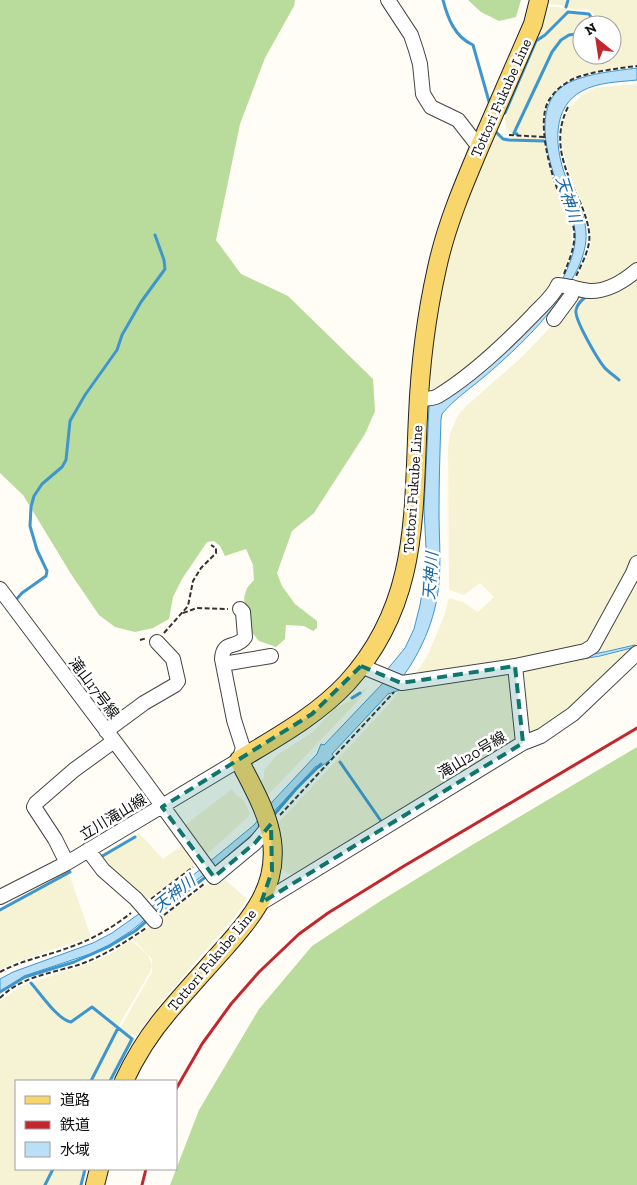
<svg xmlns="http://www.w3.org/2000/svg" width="637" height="1185" font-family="'Zilla Slab','Noto Sans JP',serif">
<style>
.farmland{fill:#f6f3d4}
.forest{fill:#b9dc9c}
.water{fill:#b9e0f7;stroke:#3f96cf}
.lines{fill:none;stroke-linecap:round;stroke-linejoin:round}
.stream{stroke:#3f96cf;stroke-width:3}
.minor-casing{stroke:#444;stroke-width:16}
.major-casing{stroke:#222;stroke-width:20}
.path{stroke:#333;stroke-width:2;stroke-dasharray:5 2.5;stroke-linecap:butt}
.minor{stroke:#fff;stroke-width:14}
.major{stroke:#f9d66b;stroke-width:18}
.rail{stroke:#c4262e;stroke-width:3}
.marked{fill:#0f766e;fill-opacity:0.2;stroke:#0f766e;stroke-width:4;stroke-dasharray:10 6;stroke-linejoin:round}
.labels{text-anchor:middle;stroke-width:5;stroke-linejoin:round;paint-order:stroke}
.street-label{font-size:15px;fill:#111;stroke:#fff}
.water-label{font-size:16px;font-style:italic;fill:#1768a6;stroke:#fff}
</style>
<rect width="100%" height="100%" fill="#fffdf5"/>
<!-- farmland -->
<path class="farmland" d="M548 0H637V65L580 75 563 83 546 102 543 115 542 136H517L509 132 506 127 504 112 539 33 547 7H558L575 12 585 11 591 14 598 25H582V55H612V25H601L592 12 586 9H572L561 5 548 4Z
M637 84V267L607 285H574L586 260 591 244 590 228 587 213 569 174 561 140 563 123 570 107 582 95 594 88Z
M500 117 501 124 497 132 505 137 544 138 548 164 554 184 571 223 572 245 567 264 559 278 522 324 433 393 431 389 430 351 446 260 457 221Z
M637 273V552L630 569 591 637 586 643 572 651 412 679 428 655 444 616 449 598 463 602 478 612 494 597 480 583 464 595 449 590 448 447 450 434 458 415 465 407 523 356 558 319 577 293Z
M637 578V647L601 685 537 732 528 733 520 673 525 666 595 652Z
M511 668 517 740 297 877 282 870V844L279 822 389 704 402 686Z
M368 687 356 703 267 796 261 785V780L264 778V770L277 755 313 732 334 709 351 700V698Z
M232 789 236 795 243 799 250 813 248 817 204 857 181 828Z
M139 833 163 859 185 843 198 862 144 902 96 857Z
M68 871 91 937 16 962 0 970V908Z
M220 875 247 899 237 914 168 994 136 1036 132 1034 131 1035 135 1038 111 1081H16V1169H86L83 1185H0V1001L23 985 93 962 110 954 131 940 148 955 152 966 150 972 118 1027 120 1028 152 972V959L133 939Z"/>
<!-- forest -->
<path class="forest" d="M0 0H295L294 6 265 58 240 124 216 240 241 274 288 296 373 379 375 411 365 434 314 513 292 531 277 573 282 586 295 604 317 621V628L313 631 304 626 286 625 285 639 276 647 259 641 248 628 244 598 247 588 254 580 253 565 246 549 225 556 220 546 214 541 207 542 182 579 173 597 169 619 153 628 135 632 115 627 99 615 71 574 23 495 0 473Z
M468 0H521L516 17 499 21 481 12Z
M637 747V1185H170L199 1110 259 1009 312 946 382 900 472 845Z"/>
<!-- water -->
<path class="water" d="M637 68V80C619 82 598 82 582 91 552 107 555 145 564 172 570 192 585 210 586 232 587 244 583 257 578 268 556 312 521 345 485 376 471 388 454 399 442 414L441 419C440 450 439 480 439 511 439 535 441 559 439 583 436 619 420 656 397 684 476 673 557 664 635 645V647L600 656 406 688 388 694 332 754 334 757 319 768 316 766 255 832 213 868 154 912 131 931 109 945 90 954 24 976 0 992V979L13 972 93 943 112 933 143 911 150 908 197 872 254 825 273 801 317 754 321 744 324 745 384 682 386 671 405 648 414 629 420 605 427 566 424 509 429 406 448 392 561 282C569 266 577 249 575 231 574 216 564 203 559 189 547 157 530 101 570 82 590 73 615 71 637 68Z"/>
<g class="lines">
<!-- stream -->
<path class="stream" d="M443 0C448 19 455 37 473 45L490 105
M566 7 568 0
M505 113 536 41 545 35 568 12 589 14 596 25
M494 130 503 139 509 140 544 141
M517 134 514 133 552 52 561 40 569 35 582 33
M588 295C583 299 577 303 576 310 574 319 597 358 604 367 608 372 615 376 619 380
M15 601 22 593 46 576 47 571 37 550 30 526 31 507 34 496 42 484 62 467 66 460 70 421 85 395 117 350 122 335 141 302 165 269 164 260 155 235
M352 698 360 693
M340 762 381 821
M273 816 296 789 321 764
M99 858 135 837
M0 910 70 872
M154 916 207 876
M31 983C40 993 58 1020 71 1022L92 1007 132 1039 110 1081
M0 992 25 977 74 962 108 947 135 931 149 919
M91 1081 118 1028
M45 1185 53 1169
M81 1185 85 1169"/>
<!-- minor casing -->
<g class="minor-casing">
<path id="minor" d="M388 0 411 35 416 50 420 64 423 94 431 107 458 120 479 147
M554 319 571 296 572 287
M419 399C425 399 433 399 438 396 471 376 506 343 533 315 541 306 553 297 558 285 569 286 579 290 589 291 607 292 624 281 637 270
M0 589 142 778 214 877 255 843 269 826
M223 664 271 656
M515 666 585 651 593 646 633 573 637 563
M106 731 144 703 175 685 178 681 173 659 157 642
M523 743 541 736 573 714 637 653
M88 850 103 870 136 899 155 921
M67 863 55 839 34 807 36 803 74 770 114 741
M0 897 67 863 239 760 243 748 234 720 222 659C223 639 237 650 245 637L243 612 240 609
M261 903 523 743 515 666 402 683 361 666"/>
</g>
<!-- major casing -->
<g class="major-casing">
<path id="major" d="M124 1081C136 1055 151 1032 169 1011 186 991 204 971 222 951 251 918 278 888 272 841 268 812 252 786 239 760 277 737 316 716 347 683 419 604 413 516 418 416 420 366 426 317 437 268 446 226 463 186 480 146 497 106 515 65 533 24L539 0
M95 1185 99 1169"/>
</g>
<!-- path -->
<path class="path" d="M568 107C551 141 565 170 580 202 585 214 591 230 589 243 587 254 581 266 576 276
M509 135 544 137
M564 274C569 260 576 246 574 230 572 216 563 204 558 191 550 170 537 123 548 102 553 92 563 84 573 79 588 72 620 68 637 66
M183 613 197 608 228 609
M164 633 188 606 193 581 201 568 216 553V548L211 545
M140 640 147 638
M280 815 394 692
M151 899 193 867
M164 915 204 884
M0 972C24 959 48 956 73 946 95 938 113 927 131 913
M0 998C21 976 54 973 81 964 105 955 126 942 146 928"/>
<!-- minor -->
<use href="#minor" class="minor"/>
<!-- major -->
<use href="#major" class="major"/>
<!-- rail -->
<path class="rail" d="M176 1089 202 1044 231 1004 259 972 299 934 328 913 404 866 637 728
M142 1185 146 1169"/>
</g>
<!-- marked area -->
<path class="marked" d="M361 666 401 683 515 666 523 743 261 903 272 871 271 824 255 843 214 877 162 807 312 714Z"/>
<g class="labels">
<!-- street labels -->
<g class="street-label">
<text transform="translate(501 98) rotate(-66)" y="5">Tottori Fukube Line</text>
<text transform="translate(413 489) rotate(-86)" y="5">Tottori Fukube Line</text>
<text transform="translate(94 688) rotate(53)" y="5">滝山17号線</text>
<text transform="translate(472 755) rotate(-31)" y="5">滝山20号線</text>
<text transform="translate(113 817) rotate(-31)" y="5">立川滝山線</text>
<text transform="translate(212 960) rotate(-50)" y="5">Tottori Fukube Line</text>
</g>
<!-- water labels -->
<g class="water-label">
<text transform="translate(569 199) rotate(72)" y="6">天神川</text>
<text transform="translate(430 576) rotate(-86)" y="6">天神川</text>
<text transform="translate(174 893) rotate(-38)" y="6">天神川</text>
</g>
</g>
<!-- legend -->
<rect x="15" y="1080" width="162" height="90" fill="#ffffff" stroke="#a0a0a0"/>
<rect x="25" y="1096" width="25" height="8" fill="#f9d66b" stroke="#a0a0a0"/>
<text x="60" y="1105" font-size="15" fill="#111111">道路</text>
<rect x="25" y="1121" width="25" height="8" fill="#c4262e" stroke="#a0a0a0"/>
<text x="60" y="1130" font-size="15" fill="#111111">鉄道</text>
<rect x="25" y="1142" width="25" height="15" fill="#b9e0f7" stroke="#a0a0a0"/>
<text x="60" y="1155" font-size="15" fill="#111111">水域</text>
<!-- north arrow -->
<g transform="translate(597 40) rotate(330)"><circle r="24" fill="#ffffff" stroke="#a0a0a0"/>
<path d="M0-4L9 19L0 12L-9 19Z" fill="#c4262e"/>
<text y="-8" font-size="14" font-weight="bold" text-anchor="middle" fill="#111111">N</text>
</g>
</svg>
